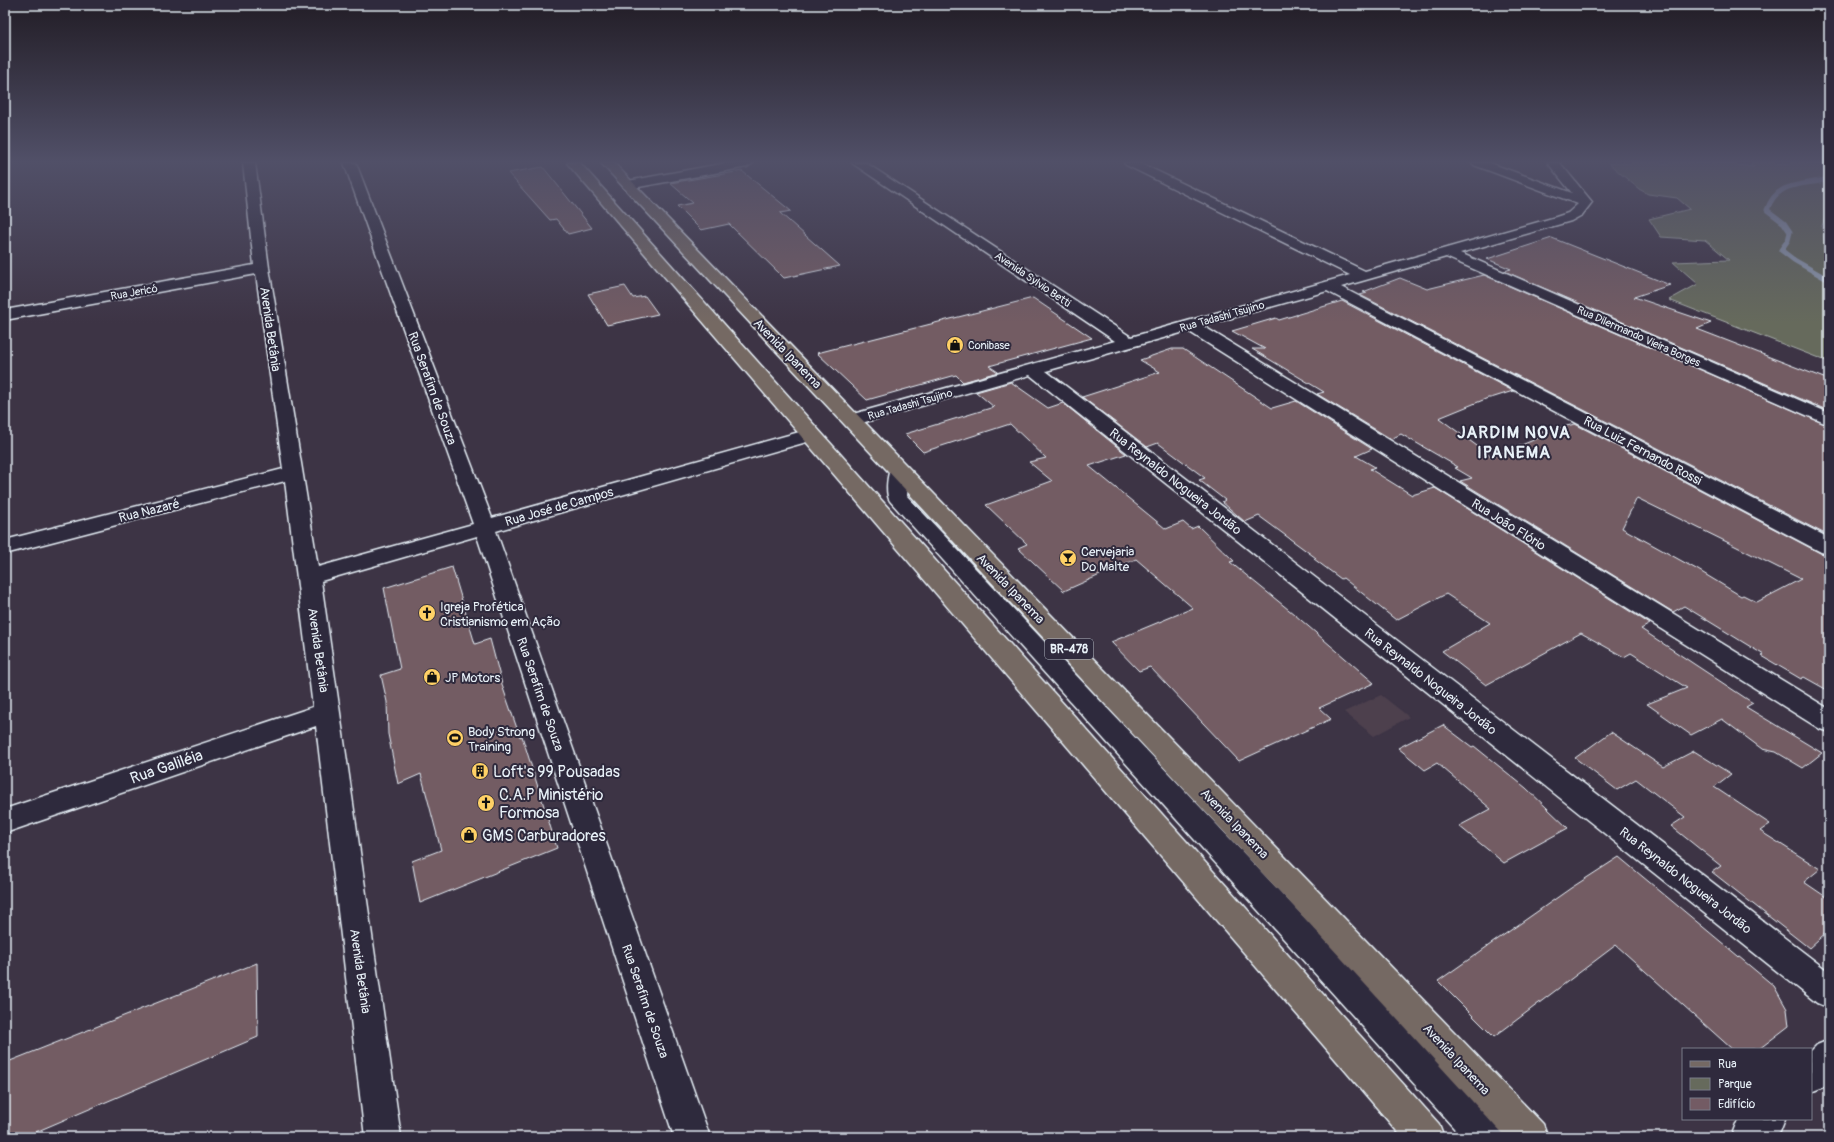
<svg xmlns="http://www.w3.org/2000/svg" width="1834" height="1142" font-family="Pangolin,sans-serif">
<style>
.built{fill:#4d404e}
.green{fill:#666a5c;stroke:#a7aeaa}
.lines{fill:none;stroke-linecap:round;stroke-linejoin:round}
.stream{stroke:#8f9bae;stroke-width:5}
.building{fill:#735b64;stroke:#e8f1f8;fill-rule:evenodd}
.minor-casing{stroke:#e8f1f8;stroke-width:3}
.major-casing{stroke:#e8f1f8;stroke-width:3}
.minor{fill:#2f2a3d;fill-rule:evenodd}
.major{fill:#756964;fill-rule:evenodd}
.labels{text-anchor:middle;stroke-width:4;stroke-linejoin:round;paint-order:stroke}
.far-street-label{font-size:11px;fill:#e8f1f8;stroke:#2f2a3d}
.far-poi-label{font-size:11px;fill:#e8f1f8;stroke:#2f2a3d;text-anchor:start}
.shield{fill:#2f2a3d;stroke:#b0b5c0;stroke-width:1}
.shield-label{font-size:12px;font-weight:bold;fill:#e8f1f8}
.street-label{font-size:13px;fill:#e8f1f8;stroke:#2f2a3d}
.poi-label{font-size:13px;fill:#e8f1f8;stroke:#2f2a3d;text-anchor:start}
.near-street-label{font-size:16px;fill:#e8f1f8;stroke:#2f2a3d}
.near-poi-label{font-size:16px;fill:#e8f1f8;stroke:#2f2a3d;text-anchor:start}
.district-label{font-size:17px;font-weight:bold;letter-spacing:1px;fill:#e8f1f8;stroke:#2f2a3d}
</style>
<rect width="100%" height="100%" fill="#3d3445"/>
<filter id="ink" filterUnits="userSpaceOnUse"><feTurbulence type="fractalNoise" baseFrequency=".025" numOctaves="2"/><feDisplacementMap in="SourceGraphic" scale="8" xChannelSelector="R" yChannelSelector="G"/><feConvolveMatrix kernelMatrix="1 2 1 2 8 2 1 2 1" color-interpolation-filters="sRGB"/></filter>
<g filter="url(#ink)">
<!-- built -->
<path class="built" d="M1381 695 1409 717 1374 736 1344 712Z"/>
<!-- green -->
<path class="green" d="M1608 163H1721L1754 167 1750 163H1829V206L1822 226 1824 240 1829 246V362L1669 300 1698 284 1673 262 1729 260 1705 240 1661 237 1649 219 1690 209 1677 198 1648 194 1639 189Z"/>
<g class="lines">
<!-- stream -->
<path class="stream" d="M1829 179C1803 186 1777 180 1767 210L1784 223 1790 232 1788 240 1781 250 1794 260 1829 280"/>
</g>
<!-- building -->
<path class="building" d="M543 167 592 228 568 234 556 219 550 220 508 173Z
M742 171 791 211 780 213 840 266 784 278 729 224 701 230 677 206 693 203 670 183Z
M1552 238 1670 285 1634 297 1711 323 1697 329 1829 380V411L1504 271 1511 269 1487 259Z
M1484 275 1829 426V536L1360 295 1367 293 1363 292 1400 278 1427 289Z
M625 286 633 298 645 296 658 314 607 325 588 294Z
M1033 298 1092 338 989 366 998 372 963 382 956 375 867 400 817 353Z
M1342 301 1513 391 1491 398H1488L1439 418 1492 457 1546 435 1541 432 1575 424 1820 553 1829 555V691L1804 677 1801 679 1762 656 1764 655 1684 606 1673 612 1460 481 1472 478 1455 468 1458 467 1401 434 1391 439 1317 394 1324 392 1252 349H1265L1232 331 1276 318 1279 320ZM1637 498 1733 545 1801 579 1757 602 1743 595 1741 596 1698 570 1622 528Z
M1172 349H1183L1272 408 1296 401 1372 449 1356 456 1375 467 1370 469 1412 495 1435 488 1650 624 1641 629 1753 703 1746 707 1822 753 1803 768 1776 752 1762 749 1722 719 1691 735 1647 704 1687 688 1631 653 1624 657 1581 633 1486 685 1442 651 1490 623 1446 594 1396 620 1343 578 1341 579 1314 559 1316 558 1259 516 1245 522 1222 502 1225 500 1199 480 1205 478 1158 443 1147 447 1082 397 1160 372 1140 360Z
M1011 382 1048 408 1063 403 1126 454 1089 466 1166 529 1183 522 1191 529 1198 526 1234 561 1230 562 1294 614 1374 683 1319 708 1331 719 1239 761 1150 667 1139 671 1111 642 1193 608 1136 559 1064 591 1018 548 1027 544 986 505 1052 481 1029 462 1046 458 1010 424 923 452 905 434 994 407 976 392Z
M452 567 475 644 490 639 503 688 520 737 522 736 557 848 420 903 412 861 441 850 421 774 398 784 388 734 387 702 381 675 400 669 384 588Z
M1443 725 1472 747 1474 746 1526 788 1568 828 1504 863 1459 826 1491 809 1437 763 1425 770 1398 748Z
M1611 732 1663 767 1694 751 1731 774 1714 787 1770 824 1760 831 1820 869 1804 882 1829 899V930L1809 948 1712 872 1721 866 1671 826 1685 817 1636 779 1617 790 1575 758Z
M1619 857 1774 986 1787 1009 1789 1026 1759 1049H1732L1616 945 1494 1037 1438 981 1571 888Z
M257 963 258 1037 24 1137H5V1063Z"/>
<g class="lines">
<!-- minor casing -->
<g class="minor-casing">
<path id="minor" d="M243 163H255L269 268 318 567 473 524 344 163H356L492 518 803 431 810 429 817 431 819 435 817 439 496 531 710 1137H674L477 536 321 581 401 1137H365L316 726 5 833V809L313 707 285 481 5 554V540L283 469 256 274 5 320V310L254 265Z
M726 163H753L747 167 628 189 624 188 622 185 624 182 628 181Z
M852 163H866L1131 337 1350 275 1126 165 1124 163H1140L1365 271 1556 217 1568 213 1578 204 1474 165 1472 163H1490L1572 193 1548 163H1560L1592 202 1582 215 1571 221 1460 253 1829 413V425L1446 257 1341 287 1829 538V554L1821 552 1327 291 1203 326 1829 709V732L1820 729 1188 331 1046 371 1829 972V1008L1817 1003 1030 375 858 424 852 425 846 424 843 420 846 416 1115 341Z
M899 464 906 466 909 470 907 496 1499 1124 1504 1137H1462L890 501C885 494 887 473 892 466Z
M1829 1040V1081L1823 1087 1811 1092V1051L1817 1045Z
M1741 1119H1785L1780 1132 1774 1137H1731L1736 1124Z"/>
</g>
<!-- major casing -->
<g class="major-casing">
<path id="major" d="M567 163H580L1439 1124 1444 1137H1402Z
M601 163H614L1543 1124 1548 1137H1505L1309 923Z"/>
</g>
<!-- minor -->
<use href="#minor" class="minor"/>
<!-- major -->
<use href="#major" class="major"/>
</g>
</g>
<!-- sky -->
<linearGradient id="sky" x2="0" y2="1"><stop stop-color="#221d26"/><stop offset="0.5" stop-color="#515068"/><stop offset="1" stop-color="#515068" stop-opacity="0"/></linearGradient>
<rect width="1834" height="323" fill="url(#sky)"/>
<!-- icons -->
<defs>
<g id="shop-disc" transform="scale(0.9)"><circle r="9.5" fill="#ffd166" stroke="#2f2a3d"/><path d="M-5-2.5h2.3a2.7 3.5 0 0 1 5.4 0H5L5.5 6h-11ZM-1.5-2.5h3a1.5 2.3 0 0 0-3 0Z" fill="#111"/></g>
<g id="bar-disc" transform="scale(0.9)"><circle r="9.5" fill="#ffd166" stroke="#2f2a3d"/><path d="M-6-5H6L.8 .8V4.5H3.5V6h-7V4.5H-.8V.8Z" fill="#111"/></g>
<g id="church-disc" transform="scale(0.9)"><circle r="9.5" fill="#ffd166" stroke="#2f2a3d"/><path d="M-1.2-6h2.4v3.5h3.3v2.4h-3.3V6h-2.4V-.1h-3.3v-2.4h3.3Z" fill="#111"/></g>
<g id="stadium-disc" transform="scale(0.9)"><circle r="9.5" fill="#ffd166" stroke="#2f2a3d"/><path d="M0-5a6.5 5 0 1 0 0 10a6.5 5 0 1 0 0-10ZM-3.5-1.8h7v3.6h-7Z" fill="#111"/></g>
<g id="building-disc" transform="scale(0.9)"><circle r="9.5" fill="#ffd166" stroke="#2f2a3d"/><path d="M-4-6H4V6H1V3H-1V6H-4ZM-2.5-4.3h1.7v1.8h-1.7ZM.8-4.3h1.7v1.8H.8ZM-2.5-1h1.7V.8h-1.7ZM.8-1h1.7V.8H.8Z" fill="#111"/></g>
</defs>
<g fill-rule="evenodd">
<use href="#shop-disc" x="955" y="345"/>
<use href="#bar-disc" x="1068" y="558"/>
<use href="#church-disc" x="427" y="613"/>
<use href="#shop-disc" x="432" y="677"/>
<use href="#stadium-disc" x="455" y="738"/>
<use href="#building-disc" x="480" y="771"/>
<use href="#church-disc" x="486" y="803"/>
<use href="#shop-disc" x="469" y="835"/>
</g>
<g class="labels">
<!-- far-street labels -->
<g class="far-street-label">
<text transform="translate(1033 279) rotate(34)" y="4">Avenida Sylvio Betti</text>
<text transform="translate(134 292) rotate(-10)" y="4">Rua Jericó</text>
<text transform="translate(1222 316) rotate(-16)" y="4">Rua Tadashi Tsujino</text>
<text transform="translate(1639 336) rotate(24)" y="4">Rua Dilermando Vieira Borges</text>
<text transform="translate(910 404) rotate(-16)" y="4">Rua Tadashi Tsujino</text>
</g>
<!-- far-poi labels -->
<g class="far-poi-label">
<text x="968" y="349">Conibase</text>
</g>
<!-- shield labels -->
<rect class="shield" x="1045" y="639" width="48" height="20" rx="3"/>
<g class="shield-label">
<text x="1069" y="653">BR-478</text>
</g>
<!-- street labels -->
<g class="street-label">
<text transform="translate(271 329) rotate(82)" y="5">Avenida Betânia</text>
<text transform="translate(788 353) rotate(46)" y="5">Avenida Ipanema</text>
<text transform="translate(433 388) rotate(70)" y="5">Rua Serafim de Souza</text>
<text transform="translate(1643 450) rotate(28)" y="5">Rua Luiz Fernando Rossi</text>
<text transform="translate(1176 481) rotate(38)" y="5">Rua Reynaldo Nogueira Jordão</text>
<text transform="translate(559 506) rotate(-16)" y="5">Rua José de Campos</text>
<text transform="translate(149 510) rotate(-14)" y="5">Rua Nazaré</text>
<text transform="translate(1509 524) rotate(32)" y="5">Rua João Flório</text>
<text transform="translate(1011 588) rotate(46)" y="5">Avenida Ipanema</text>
<text transform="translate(319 650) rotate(82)" y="5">Avenida Betânia</text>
<text transform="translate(1431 681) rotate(38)" y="5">Rua Reynaldo Nogueira Jordão</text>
<text transform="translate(541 694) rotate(71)" y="5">Rua Serafim de Souza</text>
<text transform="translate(1235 823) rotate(46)" y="5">Avenida Ipanema</text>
<text transform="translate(1686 880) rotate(38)" y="5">Rua Reynaldo Nogueira Jordão</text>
<text transform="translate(361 971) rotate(82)" y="5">Avenida Betânia</text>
<text transform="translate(646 1001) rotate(71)" y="5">Rua Serafim de Souza</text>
<text transform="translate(1457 1059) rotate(47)" y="5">Avenida Ipanema</text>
</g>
<!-- poi labels -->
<g class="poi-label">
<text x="1081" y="556">Cervejaria<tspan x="1081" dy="15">Do Malte</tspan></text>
<text x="440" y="611">Igreja Profética<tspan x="440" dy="15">Cristianismo em Ação</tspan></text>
<text x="445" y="682">JP Motors</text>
<text x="468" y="736">Body Strong<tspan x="468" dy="15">Training</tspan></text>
</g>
<!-- near-street labels -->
<g class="near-street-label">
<text transform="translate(166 766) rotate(-19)" y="6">Rua Galiléia</text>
</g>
<!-- near-poi labels -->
<g class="near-poi-label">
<text x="493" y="777">Loft's 99 Pousadas</text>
<text x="499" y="800">C.A.P Ministério<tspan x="499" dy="18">Formosa</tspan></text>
<text x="482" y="841">GMS Carburadores</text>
</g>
<!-- district labels -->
<g class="district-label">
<text x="1514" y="438">JARDIM NOVA<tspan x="1514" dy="20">IPANEMA</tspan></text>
</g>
</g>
<!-- margin -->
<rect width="1834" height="1142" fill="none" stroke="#2f2a3d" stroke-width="20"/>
<rect x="10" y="10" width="1814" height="1122" fill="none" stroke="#e8f1f8" stroke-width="1.5" filter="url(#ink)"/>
<!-- legend -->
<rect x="1682" y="1048" width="130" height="72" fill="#2f2a3d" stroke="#797a88"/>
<rect x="1690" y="1061" width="20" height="6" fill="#756964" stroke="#797a88"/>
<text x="1718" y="1068" font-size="12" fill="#e8f1f8">Rua</text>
<rect x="1690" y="1078" width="20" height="12" fill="#666a5c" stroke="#797a88"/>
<text x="1718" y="1088" font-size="12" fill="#e8f1f8">Parque</text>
<rect x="1690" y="1098" width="20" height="12" fill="#735b64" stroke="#797a88"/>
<text x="1718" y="1108" font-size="12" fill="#e8f1f8">Edifício</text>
</svg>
